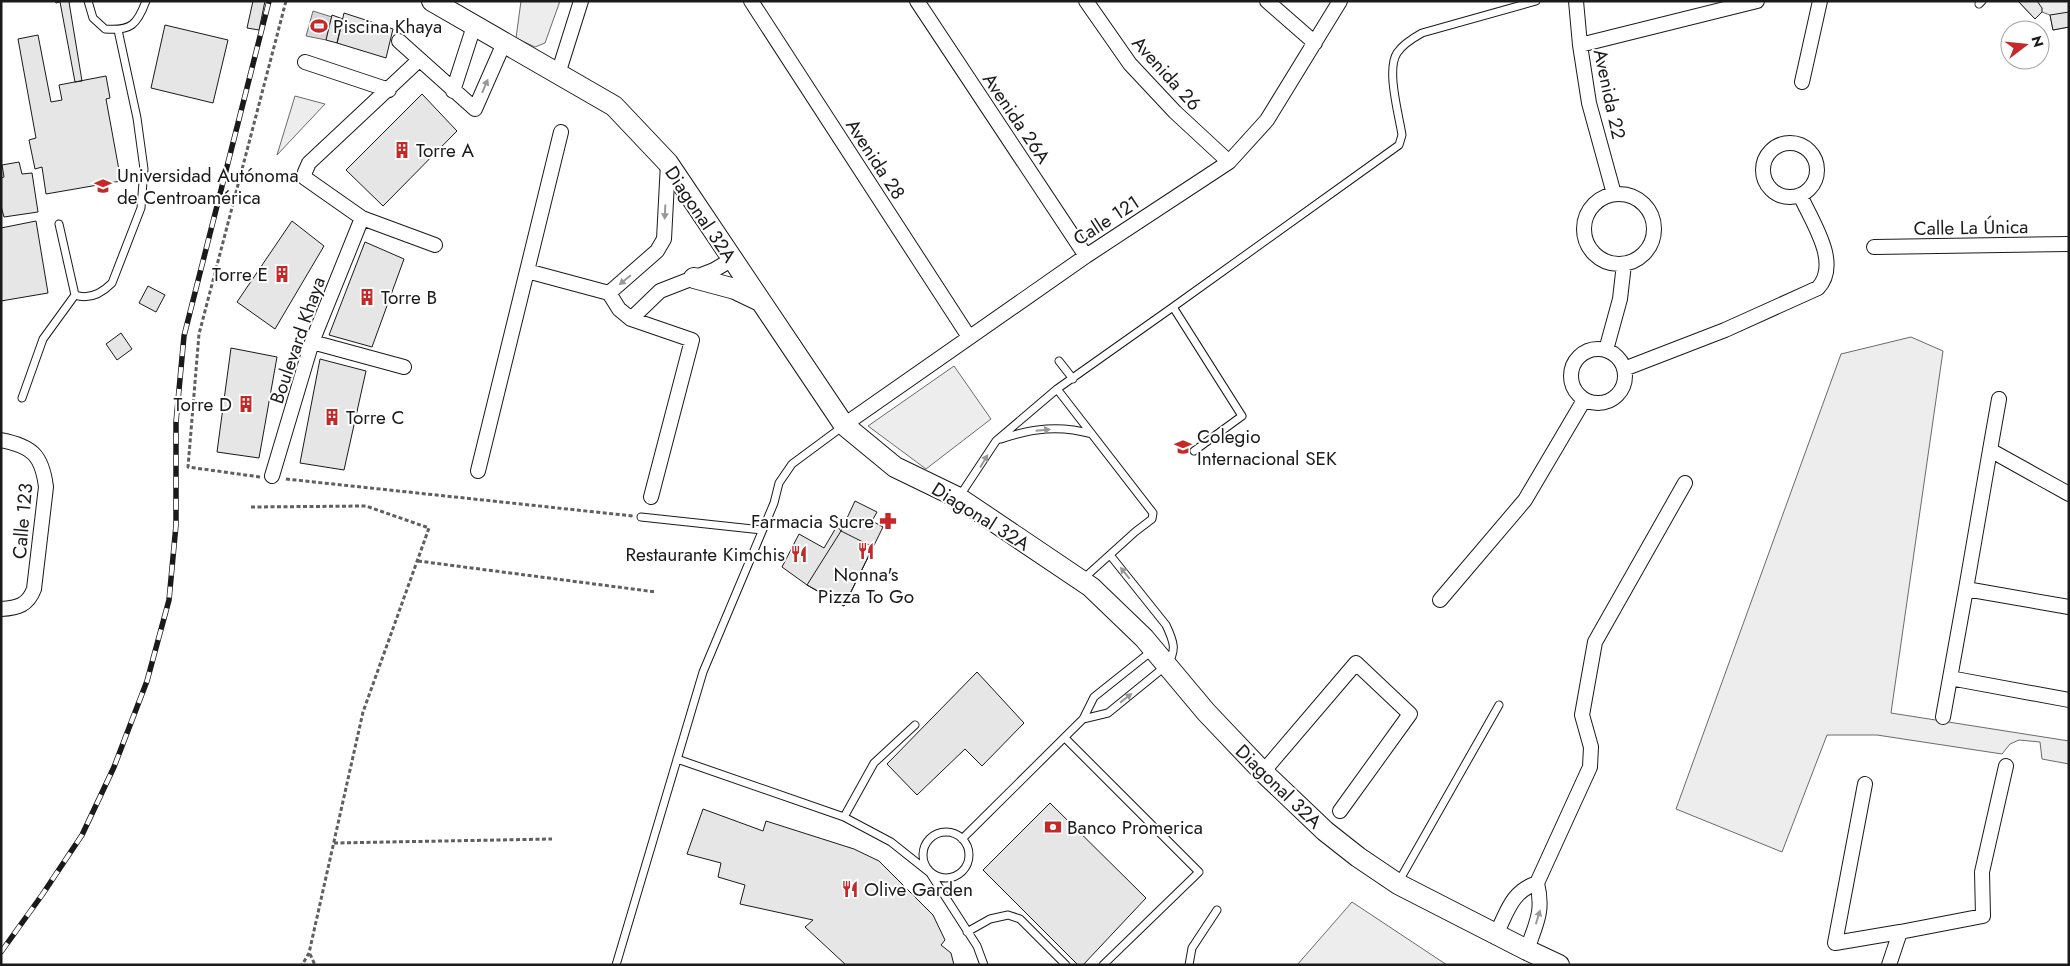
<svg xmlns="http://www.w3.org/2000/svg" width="2070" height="966" font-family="Jost,sans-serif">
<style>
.built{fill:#ededed;stroke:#6a6a6a}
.water{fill:#d7d7d7;stroke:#6a6a6a}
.building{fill:#e6e6e6;stroke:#1a1a1a}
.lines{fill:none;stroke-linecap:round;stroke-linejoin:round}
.lane-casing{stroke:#1a1a1a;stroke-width:9}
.street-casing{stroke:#1a1a1a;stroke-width:16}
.secondary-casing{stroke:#1a1a1a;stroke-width:22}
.path{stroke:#5f5f5f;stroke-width:3;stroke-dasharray:4 2.5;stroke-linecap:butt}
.lane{stroke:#fff;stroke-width:7}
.street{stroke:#fff;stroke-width:14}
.secondary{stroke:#fff;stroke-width:20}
.rail-casing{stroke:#1a1a1a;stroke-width:5.5}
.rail{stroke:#fff;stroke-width:4;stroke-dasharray:11;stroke-linecap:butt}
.oneway{fill:#989898}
.labels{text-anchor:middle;stroke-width:4;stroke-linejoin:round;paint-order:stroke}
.poi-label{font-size:19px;fill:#1a1a1a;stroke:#fff;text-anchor:start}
.street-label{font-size:19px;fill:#1a1a1a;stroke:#fff}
</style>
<rect width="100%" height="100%" fill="#fff"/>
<!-- built -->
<path class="built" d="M521 1H560L545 43 535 47 516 38Z
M2018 1H2069V27L2053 30 2050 15 2042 12 2035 19Z
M295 96 325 104 277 155Z
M1911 337 1943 351 1891 713 2069 741V764L2042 759 2040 742 2019 740 2010 744 2002 754 1877 735H1827L1782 852 1676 809 1841 354Z
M954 366 991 419 926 469 868 426Z
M1352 902 1447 965H1297Z"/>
<!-- water -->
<path class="water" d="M313 11 332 17 326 40 306 36Z"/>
<!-- building -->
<path class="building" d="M55 1H73L69 2 82 81 75 82 60 2 56 3Z
M253 1H265L259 30 247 28Z
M2018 1H2037L2042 8V12L2035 19Z
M2069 12V27L2053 30 2050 15Z
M344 13 393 29 386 58 337 43Z
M332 15 343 19 337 43 326 40Z
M165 25 228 40 213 103 151 88Z
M38 35 51 102 62 100 59 85 106 76 110 98 106 99 121 181 46 194 42 167 35 169 29 140 36 138 18 39Z
M422 94 457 131 383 206 346 170Z
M19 162 22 174 32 173 38 212 4 217 1 206V178L4 177 2 165Z
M36 221 48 293 1 301V228Z
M292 221 324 246 275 329 237 302Z
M365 242 404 259 372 347 329 335Z
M148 286 165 295 156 312 139 303Z
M121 333 132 349 117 360 106 344Z
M231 348 277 357 259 458 217 452Z
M320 359 366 371 344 470 300 463Z
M855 501 877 512 872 521 883 527 844 606 807 585 782 567 799 534 824 548 837 526 841 531Z
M841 531 873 547 844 606 807 585Z
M977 672 1024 723 982 766 965 749 917 795 887 764Z
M1050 803 1146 898 1083 965H1078L983 870Z
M703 809 763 831 766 821 854 849 879 861 933 915 945 940 941 945 951 953 954 965H846L805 927 813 920 740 904 745 885 718 877 721 863 687 854Z"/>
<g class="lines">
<!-- lane casing -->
<g class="lane-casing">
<path id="lane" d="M88 1 93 18 105 29C131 31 137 25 146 1
M1979 4 1982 1
M59 224 75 295C89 300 102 293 112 283L141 208 144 169 137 118 118 30
M1173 307 1399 145 1402 135C1399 115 1386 70 1397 53 1403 44 1413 38 1422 33L1536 1
M1059 361 1073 379
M1057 389 1153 513 1152 519 1135 532 1083 579
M22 398 43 339 75 295
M1001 439C1033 428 1060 425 1092 434
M959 497 996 441 1057 389 1173 307 1242 416 1194 451
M641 517 762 530
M1083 719 1108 713 1167 665C1177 650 1174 642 1166 625L1110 555
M1065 738 1199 872 1103 965
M677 759 844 817 891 842 930 873 977 946 984 965
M844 817 874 763 915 725
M923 855a23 23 0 1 1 46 0a23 23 0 1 1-46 0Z
M962 839 1083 719 1094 697 1153 650
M1399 881 1499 705
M967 932 990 919 1008 915 1020 919 1066 965
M616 965 703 672 774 503 779 483 792 464 842 427
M1189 965 1192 948 1217 910"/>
</g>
<!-- street casing -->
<g class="street-casing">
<path id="street" d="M751 1 969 337
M917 1 1086 256
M1086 1 1130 64 1175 112 1229 162
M1267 1 1315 43
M1576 1 1580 45 1589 103 1614 194
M399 41 475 109 504 43
M1580 45 1757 1
M419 60 309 163 305 172V178L362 218 435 245
M305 62 389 90
M558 74 581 1
M1802 82 1820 1
M453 91 474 26
M1763 170a27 27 0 1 1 54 0a27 27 0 1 1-54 0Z
M1584 229a35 35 0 1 1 70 0a35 35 0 1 1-70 0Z
M1874 247 2069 244
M527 271 561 132
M609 293 657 251 664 239 668 163
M631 319 660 291 714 270 731 260
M312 342 404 367
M1571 376a27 27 0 1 1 54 0a27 27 0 1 1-54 0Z
M1606 350 1620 299 1624 264
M1624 369 1725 330 1818 288C1841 263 1812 222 1800 195
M1999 399 1990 450 2069 494
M844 425 1086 256 1229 162 1267 120 1340 1
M1 440C32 446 42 455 46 487L34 589C28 605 18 608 1 609
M1990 450 1966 589 2069 607
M478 471 527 271 609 293 619 309 631 319 692 340 651 497
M272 476 312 342 362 218
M1440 600 1525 500 1584 400
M1950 678 2069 700
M1943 717 1966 589
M1263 772 1356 663 1410 714 1340 811
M1865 784 1835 943 1900 932 1889 965
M1900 932 1983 916 1982 872 2006 766
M1496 934C1508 911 1511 892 1537 883
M1527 950C1536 923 1544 912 1537 883L1590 767 1591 747 1582 715 1595 642 1685 483"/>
</g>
<!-- secondary casing -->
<g class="secondary-casing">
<path id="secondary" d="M432 1 614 106 668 163 844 425 895 467 959 498 1091 587 1144 638 1206 712 1263 772 1325 831 1358 857 1398 884 1527 950 1559 965
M694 278 735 289 758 300"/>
</g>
<!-- path -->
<path class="path" d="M260 477 188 467 199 334 286 1
M286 479 633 516
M251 507 366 506 429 528 363 712 309 953 302 965
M418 561 656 592
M334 843 552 839
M310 954 315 965"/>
<!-- lane -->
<use href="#lane" class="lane"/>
<!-- street -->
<use href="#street" class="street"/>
<!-- secondary -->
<use href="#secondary" class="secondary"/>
<!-- rail casing -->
<g class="rail-casing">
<path id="rail" d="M1 952 42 895 82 835 114 767 147 681 169 600 176 525V422L184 336 269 1"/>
</g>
<!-- rail -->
<use href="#rail" class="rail"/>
</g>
<!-- one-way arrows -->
<defs><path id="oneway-solid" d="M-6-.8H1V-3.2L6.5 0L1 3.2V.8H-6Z" transform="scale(1.25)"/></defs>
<g class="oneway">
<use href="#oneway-solid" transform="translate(485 86) rotate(-67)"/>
<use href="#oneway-solid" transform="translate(665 212) rotate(93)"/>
<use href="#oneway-solid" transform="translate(625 280) rotate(141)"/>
<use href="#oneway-solid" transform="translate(1043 430) rotate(-5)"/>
<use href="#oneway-solid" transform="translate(984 461) rotate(-59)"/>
<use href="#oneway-solid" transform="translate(1125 573) rotate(-129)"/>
<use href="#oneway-solid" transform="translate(1126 698) rotate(-38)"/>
<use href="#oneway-solid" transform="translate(1538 917) rotate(-73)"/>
</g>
<!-- icons -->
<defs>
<g id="stadium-bare" transform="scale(1.35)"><path d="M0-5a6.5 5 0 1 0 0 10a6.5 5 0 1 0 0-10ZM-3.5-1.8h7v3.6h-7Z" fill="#c62828" stroke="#fff" stroke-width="2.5" paint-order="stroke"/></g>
<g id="building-bare" transform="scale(1.35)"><path d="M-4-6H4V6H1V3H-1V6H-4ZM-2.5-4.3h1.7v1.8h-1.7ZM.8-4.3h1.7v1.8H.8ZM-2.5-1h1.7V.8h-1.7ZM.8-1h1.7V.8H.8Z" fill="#c62828" stroke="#fff" stroke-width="2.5" paint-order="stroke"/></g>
<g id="university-bare" transform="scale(1.35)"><path d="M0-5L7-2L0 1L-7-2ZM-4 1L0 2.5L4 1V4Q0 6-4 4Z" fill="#c62828" stroke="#fff" stroke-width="2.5" paint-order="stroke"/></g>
<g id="school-bare" transform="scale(1.35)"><path d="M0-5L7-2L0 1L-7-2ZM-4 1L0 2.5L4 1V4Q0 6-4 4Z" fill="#c62828" stroke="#fff" stroke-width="2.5" paint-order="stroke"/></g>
<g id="pharmacy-bare" transform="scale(1.35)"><path d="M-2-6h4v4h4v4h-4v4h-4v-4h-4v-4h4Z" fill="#c62828" stroke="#fff" stroke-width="2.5" paint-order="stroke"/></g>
<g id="restaurant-bare" transform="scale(1.35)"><path d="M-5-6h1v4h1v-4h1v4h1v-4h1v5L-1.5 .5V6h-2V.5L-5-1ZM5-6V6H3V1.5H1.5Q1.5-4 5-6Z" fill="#c62828" stroke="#fff" stroke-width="2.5" paint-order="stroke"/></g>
<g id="bank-bare" transform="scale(1.35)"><path d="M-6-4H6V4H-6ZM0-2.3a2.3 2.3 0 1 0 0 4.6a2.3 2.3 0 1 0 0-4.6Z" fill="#c62828" stroke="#fff" stroke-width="2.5" paint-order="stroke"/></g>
</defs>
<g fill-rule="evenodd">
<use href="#stadium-bare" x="319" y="26"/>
<use href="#building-bare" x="402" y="150"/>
<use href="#university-bare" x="103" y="186"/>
<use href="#building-bare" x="282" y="274"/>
<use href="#building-bare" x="367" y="297"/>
<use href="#building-bare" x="246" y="404"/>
<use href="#building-bare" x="332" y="417"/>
<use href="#school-bare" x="1183" y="447"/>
<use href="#pharmacy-bare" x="888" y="521"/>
<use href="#restaurant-bare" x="866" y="551"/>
<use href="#restaurant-bare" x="799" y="554"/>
<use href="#bank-bare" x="1053" y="827"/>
<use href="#restaurant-bare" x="850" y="889"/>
</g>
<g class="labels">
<!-- poi labels -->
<g class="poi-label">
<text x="333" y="33">Piscina Khaya</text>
<text x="416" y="157">Torre A</text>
<text x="117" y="182">Universidad Autónoma<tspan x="117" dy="22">de Centroamérica</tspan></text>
<text x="268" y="281" text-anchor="end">Torre E</text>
<text x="381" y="304">Torre B</text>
<text x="232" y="411" text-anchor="end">Torre D</text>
<text x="346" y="424">Torre C</text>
<text x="1197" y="443">Colegio<tspan x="1197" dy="22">Internacional SEK</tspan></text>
<text x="874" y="528" text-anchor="end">Farmacia Sucre</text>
<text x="785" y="561" text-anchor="end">Restaurante Kimchis</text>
<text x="866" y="581" text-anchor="middle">Nonna's<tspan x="866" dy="22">Pizza To Go</tspan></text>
<text x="1067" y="834">Banco Promerica</text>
<text x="864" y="896">Olive Garden</text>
</g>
<!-- street labels -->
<g class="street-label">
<text transform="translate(1167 73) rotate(48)" y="7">Avenida 26</text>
<text transform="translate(1610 94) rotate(78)" y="7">Avenida 22</text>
<text transform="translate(1017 118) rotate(56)" y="7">Avenida 26A</text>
<text transform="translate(876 159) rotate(57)" y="7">Avenida 28</text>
<text transform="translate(701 214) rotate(56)" y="7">Diagonal 32A</text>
<text transform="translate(1106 220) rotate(-33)" y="7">Calle 121</text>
<text transform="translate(1971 227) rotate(-1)" y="7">Calle La Única</text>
<text transform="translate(297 340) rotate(-71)" y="7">Boulevard Khaya</text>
<text transform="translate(981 516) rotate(32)" y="7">Diagonal 32A</text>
<text transform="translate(22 521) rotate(-85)" y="7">Calle 123</text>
<text transform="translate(1279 786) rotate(44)" y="7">Diagonal 32A</text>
</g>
</g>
<!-- border -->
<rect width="2070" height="966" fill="none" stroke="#1a1a1a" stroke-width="5"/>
<!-- north arrow -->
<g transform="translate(2025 45) rotate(74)"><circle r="24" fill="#ffffff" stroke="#a3a3a3"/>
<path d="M0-4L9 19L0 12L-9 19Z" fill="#c62828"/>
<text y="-8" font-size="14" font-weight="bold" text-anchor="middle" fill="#1a1a1a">N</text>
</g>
</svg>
